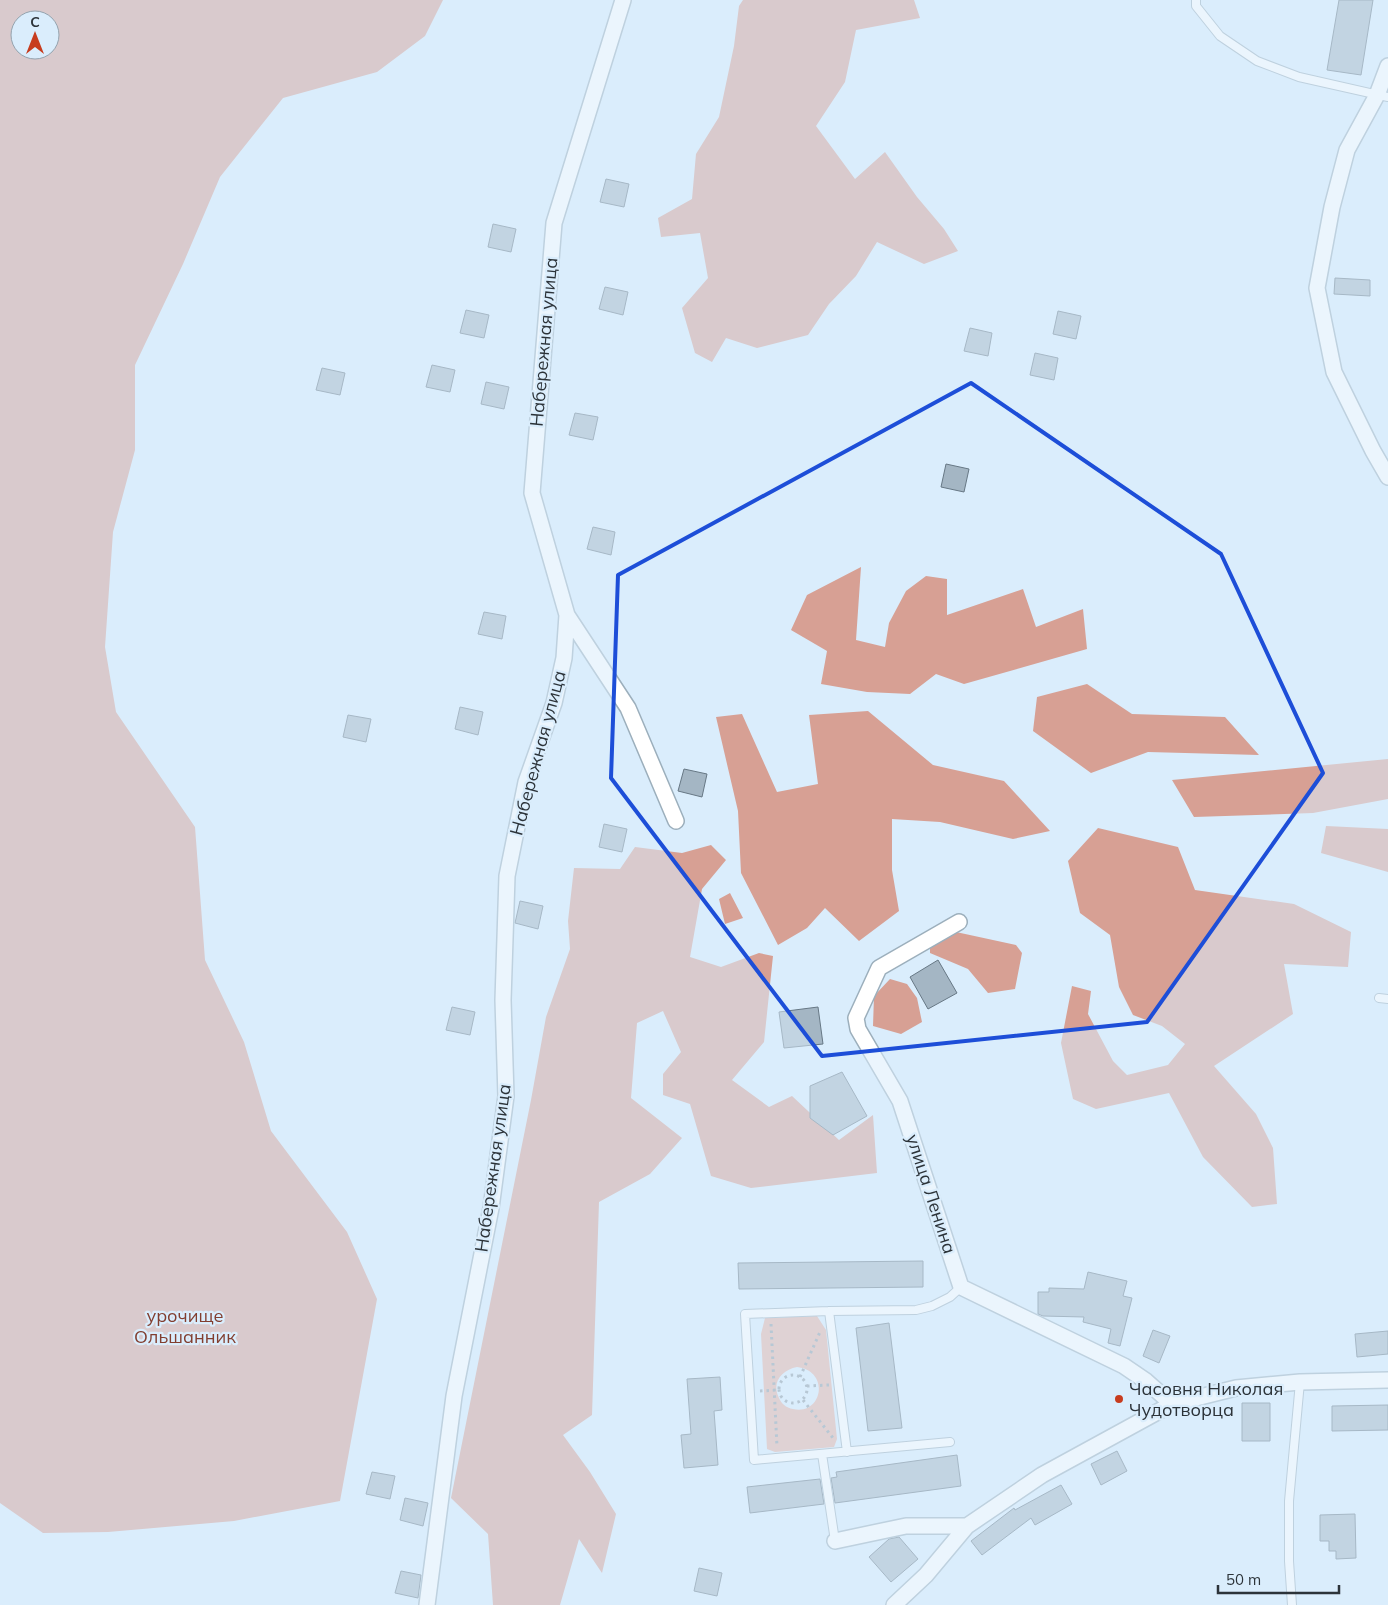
<svg xmlns="http://www.w3.org/2000/svg" width="1388" height="1605" font-family="Mulish,sans-serif">
<style>
.green{fill:#e4b1a5;fill-rule:evenodd}
.forest{fill:#d7a094;fill-rule:evenodd}
.building{fill:#a4b6c4;stroke:#677885}
.lines{fill:none;stroke-linecap:round;stroke-linejoin:round}
.lane-casing{stroke:#9cafbc;stroke-width:10}
.street-casing{stroke:#9cafbc;stroke-width:18}
.path{stroke:#8d9ba6;stroke-width:3;stroke-dasharray:2.5 4;stroke-linecap:butt}
.lane{stroke:#fff;stroke-width:8}
.street{stroke:#fff;stroke-width:15}
.marked{fill:none;stroke:#1d4ed8;stroke-width:4;stroke-linejoin:round}
.poi-dot{fill:#c73c1e;stroke:#daedfc;stroke-width:2}
.labels{text-anchor:middle;stroke-width:4.5;stroke-linejoin:round;paint-order:stroke}
.street-label{font-size:18px;fill:#2c3339;stroke:#daedfc}
.park-label{font-size:18px;fill:#823e2f;stroke:#daedfc}
.poi-label{font-size:18px;fill:#2c3339;stroke:#daedfc;text-anchor:start}
</style>
<rect width="100%" height="100%" fill="#daedfc"/>
<!-- green -->
<path class="green" d="M817 1316 826 1330 837 1439 834 1447 775 1452 767 1449 761 1334 765 1318ZM797 1367C831 1371 822 1416 793 1409 786 1408 781 1403 779 1398 771 1382 782 1370 797 1367Z"/>
<!-- forest -->
<path class="forest" d="M0 0H443L425 36 377 72 283 98 220 177 183 264 135 365V450L113 532 105 647 116 712 195 827 205 960 244 1042 271 1131 347 1232 377 1299 340 1501 234 1521 108 1532 43 1533 0 1503ZM20 20H50V50H20Z
M743 0H914L920 18 856 30 845 82 816 126 855 179 885 152 917 197 944 229 958 251 924 264 877 242 856 276 829 304 808 335 757 348 726 338 712 362 695 353 682 308 708 278 700 233 661 237 658 218 692 199 696 154 719 117 734 46 739 6Z
M861 567 856 640 885 647 889 623 906 591 926 576 947 579V615L1023 589 1036 627 1083 609 1087 649 964 684 936 674 910 694 867 692 821 684 827 651 791 630 807 595Z
M1087 684 1132 714 1225 717 1259 755 1148 752 1091 773 1033 731 1037 697Z
M868 711 933 765 1004 781 1050 831 1013 839 940 822 892 819V870L899 911 859 941 825 908 807 928 778 945 741 873 738 811 716 717 742 714 777 792 818 784 809 715Z
M1388 759V799L1313 813 1194 817 1172 780Z
M1326 826 1388 829V872L1321 853Z
M1098 828 1178 847 1195 890 1294 904 1351 932 1348 967 1284 964 1293 1014 1214 1066 1256 1114 1273 1148 1277 1204 1252 1207 1203 1157 1169 1093 1096 1109 1073 1099 1061 1043 1072 986 1091 991 1088 1014 1113 1061 1127 1075 1168 1065 1185 1044 1162 1026 1133 1015 1119 987 1110 935 1080 913 1068 861Z
M711 845 726 860 702 889 690 957 721 967 759 953 773 956 764 1042 732 1080 769 1107 792 1096 839 1140 873 1115 877 1173 751 1188 711 1176 690 1104 663 1095V1074L681 1052 663 1011 637 1023 631 1098 682 1138 650 1174 599 1202 592 1415 563 1435 590 1472 616 1514 602 1573 579 1539 560 1605H493L488 1534 451 1498 531 1100 546 1017 570 949 568 921 574 868 620 869 635 847 682 853Z
M730 893 743 918 725 924 719 899Z
M956 932 1016 945 1022 953 1015 989 988 993 968 969 930 953V942Z
M890 979 907 984 917 998 922 1022 901 1034 873 1026 874 996Z"/>
<!-- building -->
<path class="building" d="M1339 0H1373L1361 75 1327 70Z
M606 179 629 184 624 207 600 202Z
M493 224 516 229 511 252 488 247Z
M1335 278 1370 280V296L1334 294Z
M605 287 628 292 623 315 599 309Z
M466 310 489 315 484 338 460 333Z
M1058 311 1081 316 1076 339 1053 334Z
M970 328 992 333 988 356 964 351Z
M1035 353 1058 358 1054 380 1030 375Z
M432 365 455 370 450 392 426 387Z
M322 368 345 373 340 395 316 390Z
M486 382 509 387 504 409 481 404Z
M575 413 598 417 593 440 569 435Z
M946 464 969 469 964 492 941 487Z
M593 527 615 532 611 555 587 549Z
M484 612 506 616 502 639 478 634Z
M460 707 483 712 478 735 455 729Z
M348 715 371 719 366 742 343 737Z
M684 769 707 774 702 797 678 791Z
M604 824 627 829 622 852 599 847Z
M520 901 543 906 538 929 515 923Z
M938 960 957 993 928 1009 910 977Z
M452 1007 475 1012 470 1035 446 1030Z
M818 1007 823 1044 784 1048 779 1012Z
M842 1072 867 1116 833 1135 810 1118V1086Z
M923 1261V1287L739 1289 738 1263Z
M1088 1272 1127 1281 1123 1296 1132 1298 1120 1346 1108 1343 1111 1329 1083 1322 1084 1317 1043 1316 1038 1314V1292H1049V1288L1084 1289Z
M889 1323 902 1428 868 1431 856 1328Z
M1153 1330 1170 1336 1159 1363 1143 1356Z
M1388 1331V1354L1357 1357 1355 1334Z
M720 1377 722 1410 714 1411 718 1465 684 1468 681 1435 691 1434 687 1379Z
M1242 1403H1270V1441H1242Z
M1388 1405V1430L1332 1431V1406Z
M1117 1451 1127 1471 1101 1485 1091 1464Z
M957 1455 961 1486 835 1503 831 1478 837 1477 836 1472Z
M372 1472 395 1476 390 1499 366 1494Z
M820 1479 824 1504 750 1513 747 1487Z
M1061 1485 1072 1504 1035 1525 1031 1518 982 1555 971 1541 1014 1508 1015 1510Z
M405 1498 428 1503 423 1526 400 1520Z
M1355 1514 1356 1558 1336 1559V1551H1329V1541H1320V1515Z
M899 1537 918 1559 891 1582 869 1557 889 1539Z
M699 1568 722 1573 717 1596 694 1591Z
M401 1571 421 1575 418 1598 395 1593Z"/>
<g class="lines">
<!-- lane casing -->
<g class="lane-casing">
<path id="lane" d="M1196 0V6L1220 36 1257 61 1299 77 1388 97
M1379 998 1388 999
M829 1311 847 1452
M950 1442 754 1460 745 1314 829 1311 916 1310 932 1306 950 1297 961 1287
M822 1454 835 1541
M1292 1605 1289 1561V1501L1300 1382"/>
</g>
<!-- street casing -->
<g class="street-casing">
<path id="street" d="M1388 66 1377 95 1347 150 1332 207 1317 288 1334 372 1373 451 1388 477
M567 615 628 708 676 821
M959 922 879 968 856 1018 858 1029 900 1101 961 1287 1124 1366 1146 1381 1172 1404
M835 1541 906 1526H967
M427 1605 454 1396 491 1208 506 1096 503 1000 507 876 526 782 554 703 564 658 567 615 532 493 554 223 623 0
M894 1605 926 1575 967 1526 1042 1475 1172 1404 1236 1388 1300 1382 1388 1380"/>
</g>
<!-- path -->
<path class="path" d="M771 1324 777 1447
M779 1389a14 14 0 1 1 28 0a14 14 0 1 1-28 0Z
M800 1377 820 1332
M807 1386 829 1385
M760 1391 779 1390
M803 1400 833 1438"/>
<!-- lane -->
<use href="#lane" class="lane"/>
<!-- street -->
<use href="#street" class="street"/>
</g>
<!-- marked area -->
<path d="M0 0H1388V1605H0ZM971 383 1221 554 1323 773 1147 1022 822 1056 611 778 618 575Z" fill="#daedfc" fill-opacity=".55" fill-rule="evenodd"/>
<path class="marked" d="M971 383 1221 554 1323 773 1147 1022 822 1056 611 778 618 575Z"/>
<!-- markers -->
<circle class="poi-dot" cx="1119" cy="1399" r="5"/>
<g class="labels">
<!-- street labels -->
<g class="street-label">
<text transform="translate(544 342) rotate(-85)" y="6">Набережная улица</text>
<text transform="translate(538 753) rotate(-75)" y="6">Набережная улица</text>
<text transform="translate(493 1168) rotate(-82)" y="6">Набережная улица</text>
<text transform="translate(931 1194) rotate(72)" y="6">улица Ленина</text>
</g>
<!-- park labels -->
<g class="park-label">
<text x="185" y="1322">урочище<tspan x="185" dy="21">Ольшанник</tspan></text>
</g>
<!-- poi labels -->
<g class="poi-label">
<text x="1129" y="1395">Часовня Николая<tspan x="1129" dy="21">Чудотворца</tspan></text>
</g>
</g>
<!-- north arrow -->
<g transform="translate(35 35)"><circle r="24" fill="#daedfc" stroke="#94a3ae"/>
<path d="M0-4L9 19L0 12L-9 19Z" fill="#c73c1e"/>
<text y="-8" font-size="14" font-weight="bold" text-anchor="middle" fill="#2c3339">С</text>
</g>
<!-- scale -->
<path d="M1218 1585v8h121v-8" fill="none" stroke="#2c3339" stroke-width="2.5"/>
<text x="1226" y="1585" font-size="15" fill="#2c3339" stroke="#daedfc" stroke-width="4" paint-order="stroke">50 m</text>
</svg>
